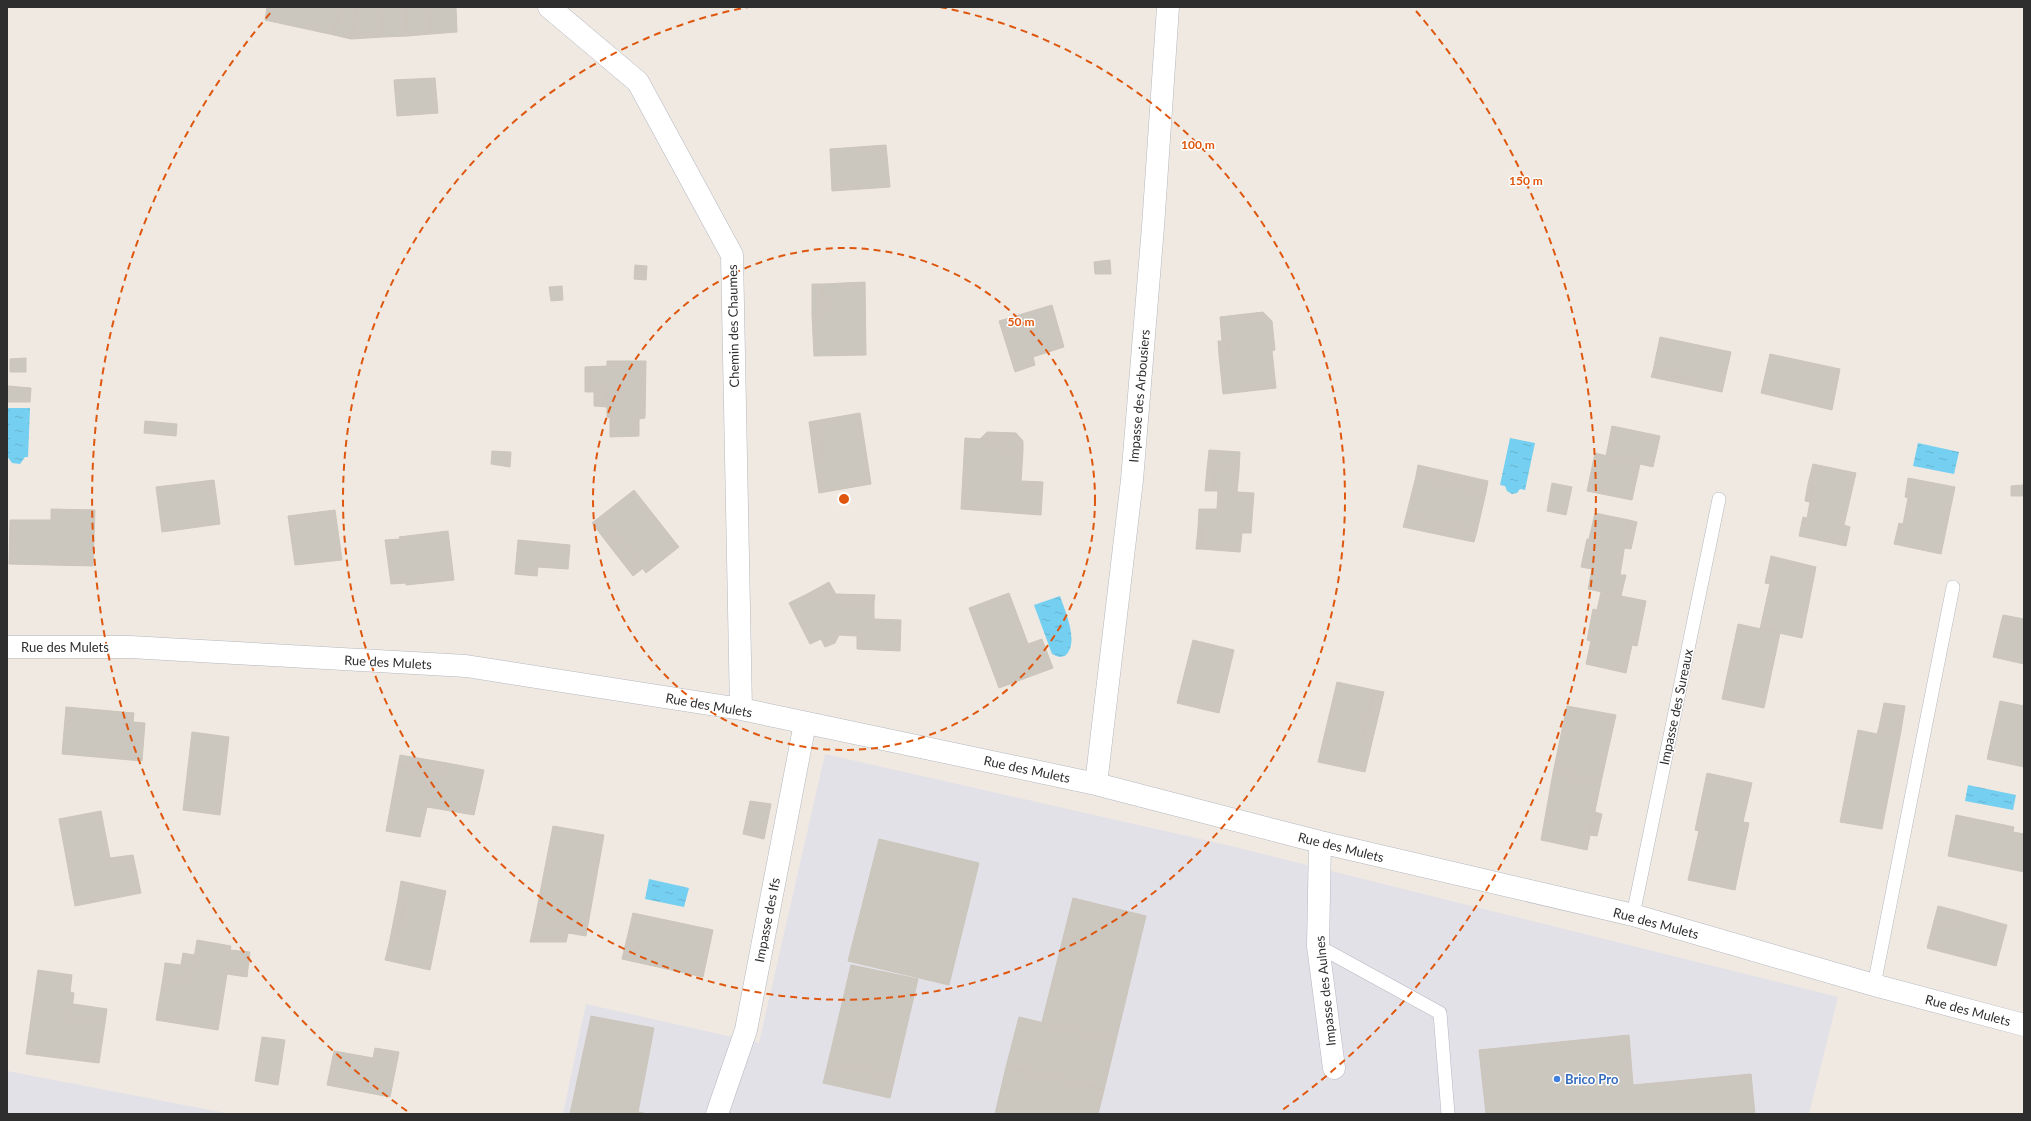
<svg xmlns="http://www.w3.org/2000/svg" width="2031" height="1121" font-family="Lato,sans-serif">
<style>
.industrial{fill:#e3e1e8}
.water{fill:url(#water-ripples)}
.building{fill:#cbc7bf;stroke:#cbc5ba}
.lines{fill:none;stroke-linecap:round;stroke-linejoin:round}
.lane-casing{stroke:#b4b7c1;stroke-width:14}
.street-casing{stroke:#b4b7c1;stroke-width:23}
.lane{stroke:#fff;stroke-width:13}
.street{stroke:#fff;stroke-width:22}
.ring{fill:none;stroke:#df570e;stroke-width:2;stroke-dasharray:7 5}
.shop-dot{fill:#3f7fe0;stroke:#fff;stroke-width:1.5}
.labels{text-anchor:middle;stroke-width:3;stroke-linejoin:round;paint-order:stroke}
.street-label{font-size:13px;fill:#2e2e2e;stroke:#fff}
.shop-label{font-size:13px;font-weight:bold;fill:#366cbe;stroke:#fff;text-anchor:start}
.centre{fill:#df570e;stroke:#fff;stroke-width:2}
.ring-label{font-size:12px;text-anchor:middle;font-weight:bold;fill:#df570e;stroke:#fff;stroke-width:3;stroke-linejoin:round;paint-order:stroke}
</style>
<defs>
<pattern id="water-ripples" width="26" height="14" patternUnits="userSpaceOnUse"><rect width="26" height="14" fill="#75cff0"/><path d="M2 4q2-2 4 0t4 0M15 11q2-2 4 0t4 0" fill="none" stroke="#66b2ce"/></pattern>
</defs>
<rect width="100%" height="100%" fill="#efe9e1"/>
<!-- industrial -->
<path class="industrial" d="M825 754 1231 846 1838 997 1809 1114H563L586 1004 759 1043Z
M7 1071 231 1114H7Z"/>
<!-- water -->
<path class="water" d="M7 408H30L28 457H25L20 464 12 463 7 456Z
M1510 438 1535 443 1525 490 1520 489 1517 493 1512 494 1507 491 1505 486 1500 485Z
M1918 443 1959 452 1954 474 1913 466Z
M1060 596C1065 611 1080 643 1065 656L1059 657 1052 654 1034 605Z
M1968 785 2016 795 2013 810 1965 801Z
M649 879 689 888 684 907 645 899Z"/>
<!-- building -->
<path class="building" d="M267 7H339L334 35 265 20Z
M339 7H357L351 39 334 35Z
M357 7H381L383 37 351 39Z
M381 7H406L408 36 383 37Z
M406 7H429L431 34 408 36Z
M429 7H456L457 32 431 34Z
M435 78 438 113 397 116 394 80Z
M886 145 890 187 832 191 830 149Z
M1110 260 1111 274H1095L1094 262Z
M635 265 647 266 646 280 634 279Z
M865 282 866 355 814 356 812 315 824 314 823 284Z
M812 284H823L824 314 812 315Z
M562 286 563 300 551 301 549 287Z
M1052 305 1064 347 1033 357 1035 365 1015 372 999 321Z
M1263 312 1272 321 1275 350 1272 351 1276 388 1223 394 1219 355 1229 354 1228 341H1222L1220 317Z
M1660 337 1731 352 1722 392 1689 385 1691 380 1653 371Z
M1218 341H1228L1229 354 1219 355Z
M1770 354 1840 369 1832 410 1761 393Z
M26 358V372H10V359Z
M607 361H646L645 418 639 419V436L610 437V418L607 417V392H585V367L607 366Z
M1653 371 1691 380 1689 385 1651 377Z
M8 386 31 388 30 402H7Z
M594 392H607V407L594 406Z
M860 413 871 484 819 493 814 459 824 458 820 420Z
M820 420 824 458 814 459 809 422Z
M145 421 177 424 176 436 144 433Z
M1612 426 1660 436 1653 467 1606 456Z
M987 432 1016 433 1023 441V451L1004 450 995 440 980 439Z
M965 438 995 440 1004 450 1023 451 1021 481 1043 482 1041 515 961 509Z
M1209 450 1240 452 1239 471 1207 469Z
M492 451 511 452 510 467 491 464Z
M1595 453 1640 464 1632 500 1587 491Z
M1813 464 1856 473 1844 525 1850 527 1846 546 1799 536 1803 517 1807 518 1810 502 1813 485 1808 484Z
M1418 465 1488 481 1486 492 1416 476Z
M1207 469H1215L1214 491H1205Z
M1215 469 1239 471 1237 492 1254 493 1251 533H1242L1240 552 1201 549 1202 529 1198 528 1199 509H1217L1218 491H1214Z
M1416 476 1486 492 1477 531 1406 516Z
M1908 478 1955 487 1941 554 1894 544 1899 523 1903 524 1908 498 1905 497Z
M214 480 220 524 162 532 156 487Z
M1552 483 1572 487 1566 515 1547 511Z
M1808 484 1813 485 1810 502 1805 501Z
M2023 485V496H2011V486Z
M634 490 679 547 646 573 615 533 605 540 592 523Z
M51 509 95 510 93 566 9 564 10 520H51Z
M335 510 342 560 295 565 288 516Z
M1595 513 1629 520 1620 575H1626L1621 596 1588 589 1592 569 1581 567 1587 539H1589Z
M1406 516 1477 531 1474 542 1403 527Z
M1629 520 1637 522 1631 549 1624 548Z
M1198 528 1202 529 1201 549H1196Z
M448 531 454 580 406 585V583L391 584 385 540 400 539 399 537Z
M615 533 642 569 633 576 605 540Z
M518 540 570 545 568 569 538 567 537 576 515 574Z
M1771 556 1816 567 1802 638 1760 629 1772 575 1767 574Z
M1767 574 1772 575 1770 584 1765 583Z
M829 582 833 589 812 598 809 593Z
M833 589 840 602H874V619L901 620 900 651 857 649V636L839 635 835 643 825 647 821 639 810 644 789 603 809 593 812 598Z
M1601 592 1646 601 1637 646 1632 645 1626 673 1586 664 1591 641 1587 640 1593 609 1597 610Z
M1009 593 1028 644 1042 639 1053 668 999 688 969 608Z
M836 594 875 595 874 602H840Z
M2003 615 2024 619V629L2001 623Z
M2001 623 2024 629V664L1993 657Z
M1738 624 1780 633 1764 708 1722 699Z
M1193 640 1234 650 1219 713 1177 703Z
M1337 682 1374 690 1363 736 1373 738 1365 772 1318 762Z
M1374 690 1384 692 1373 738 1363 736Z
M2000 701 2024 706V767L1987 759Z
M1884 703 1905 706 1901 731 1879 727Z
M1567 706 1616 715 1601 782 1553 773Z
M66 707 134 713 133 722 145 723 142 761 62 754Z
M1879 727 1901 731 1882 829 1840 822 1858 730 1877 734Z
M192 732 229 737 220 815 183 810Z
M400 755 447 763 445 773 398 766Z
M447 763 484 770 474 815 427 807 420 837 386 831 398 766 445 773Z
M1553 773 1601 782 1587 850 1541 840Z
M1707 773 1752 783 1743 822 1749 823 1735 890 1688 880 1699 831 1695 830Z
M750 801 771 804 764 839 743 834Z
M101 811 110 858 133 855 141 893 75 906 59 819Z
M1595 812 1602 814 1597 836 1590 835Z
M1956 815 2014 827 2013 832 2024 834V872L1948 856Z
M553 826 604 835 586 936 568 933 570 925 535 919Z
M879 839 979 863 949 985 848 961Z
M401 881 446 891 430 970 385 960 389 944H396L405 901 398 899Z
M1073 898 1146 916 1116 1040 1042 1022Z
M398 899 405 901 396 944H389Z
M1938 906 1958 911 1954 926 1934 921Z
M1958 911 2007 925 1996 966 1927 948 1934 921 1954 926Z
M633 913 713 930 703 977 622 959Z
M535 919 570 925 566 942H530Z
M197 940 231 946 230 950 250 952 247 977 227 974 218 1030 156 1020 163 978 190 982Z
M183 953 194 955 190 982 163 978 165 963 181 965Z
M851 965 918 979 895 1077 828 1063Z
M38 970 72 975 70 992 74 993 71 1019 105 1023 99 1063 26 1054Z
M73 1004 107 1009 105 1023 71 1019Z
M591 1016 654 1028 638 1112 648 1114H570Z
M1019 1017 1116 1040 1104 1090 1006 1067Z
M1629 1035 1633 1085 1751 1074 1755 1114H1486L1479 1050Z
M262 1037 285 1040 278 1085 255 1081Z
M375 1048 399 1052 390 1097 327 1085 334 1051 373 1058Z
M828 1063 895 1077 890 1098 823 1083Z
M1006 1067 1104 1090 1098 1114H995Z"/>
<g class="lines">
<!-- lane casing -->
<g class="lane-casing">
<path id="lane" d="M1633 915 1719 499
M1318 946 1440 1013 1448 1114
M1874 985 1953 587"/>
</g>
<!-- street casing -->
<g class="street-casing">
<path id="street" d="M549 7 638 82 732 255 741 709
M7 647H130L466 666 741 709 1096 784 1320 842 1633 915 1874 985 2024 1025
M1096 784 1132 480 1153 227 1168 7
M1320 842 1318 946 1334 1068
M717 1114 746 1030 805 723"/>
</g>
<!-- lane -->
<use href="#lane" class="lane"/>
<!-- street -->
<use href="#street" class="street"/>
</g>
<!-- distance rings -->
<g class="ring">
<circle cx="844" cy="499" r="251"/>
<path d="M940 7A501 501 0 1 1 748 7"/>
<path d="M407 1111A752 752 0 0 1 272 11M1416 11A752 752 0 0 1 1281 1111"/>
</g>
<!-- markers -->
<circle class="shop-dot" cx="1557" cy="1079" r="4"/>
<g class="labels">
<!-- street labels -->
<g class="street-label">
<text transform="translate(733 326) rotate(-91)" y="5">Chemin des Chaumes</text>
<text transform="translate(1139 396) rotate(-85)" y="5">Impasse des Arbousiers</text>
<text x="65" y="652">Rue des Mulets</text>
<text transform="translate(388 662) rotate(3)" y="5">Rue des Mulets</text>
<text transform="translate(709 705) rotate(10)" y="5">Rue des Mulets</text>
<text transform="translate(1676 707) rotate(-78)" y="5">Impasse des Sureaux</text>
<text transform="translate(1027 769) rotate(12)" y="5">Rue des Mulets</text>
<text transform="translate(1341 847) rotate(14)" y="5">Rue des Mulets</text>
<text transform="translate(767 920) rotate(-79)" y="5">Impasse des Ifs</text>
<text transform="translate(1656 923) rotate(15)" y="5">Rue des Mulets</text>
<text transform="translate(1325 991) rotate(-96)" y="5">Impasse des Aulnes</text>
<text transform="translate(1968 1010) rotate(15)" y="5">Rue des Mulets</text>
</g>
<!-- shop labels -->
<g class="shop-label">
<text x="1565" y="1084">Brico Pro</text>
</g>
</g>
<circle cx="844" cy="499" r="6" class="centre"/>
<g class="ring-label">
<text x="1198" y="149">100 m</text>
<text x="1526" y="185">150 m</text>
<text x="1021" y="326">50 m</text>
</g>
<!-- border -->
<rect width="2031" height="1121" fill="none" stroke="#2e2e2e" stroke-width="16"/>
</svg>
